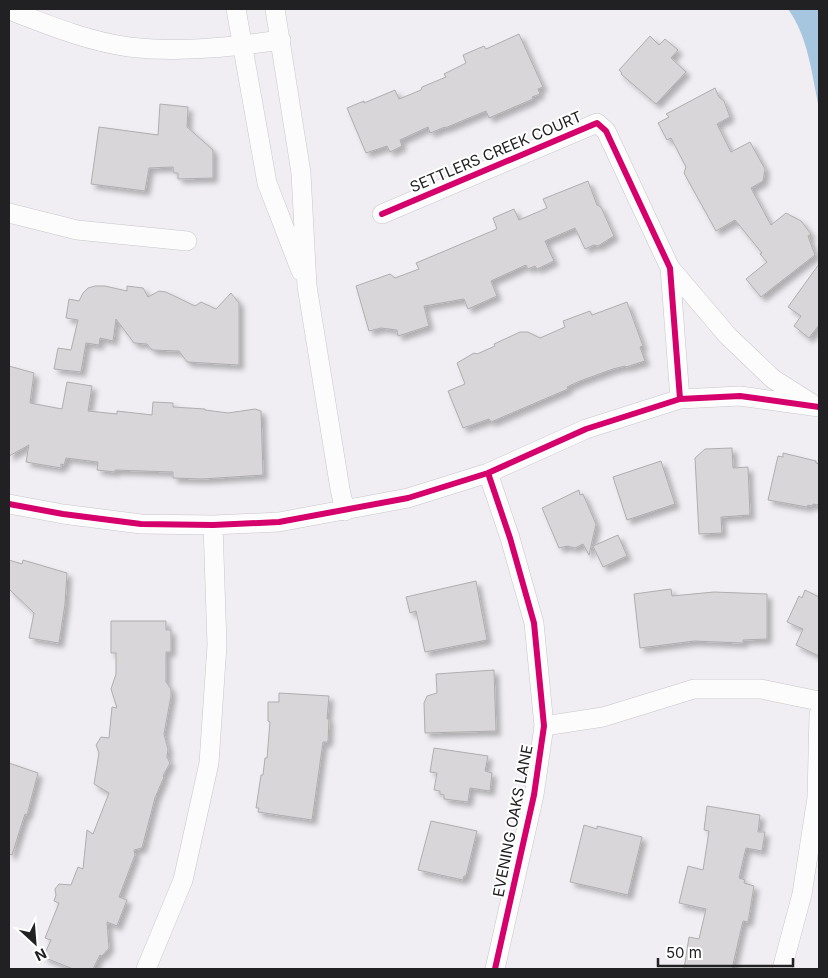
<svg xmlns="http://www.w3.org/2000/svg" width="828" height="978" font-family="Inter,sans-serif">
<style>
.water{fill:#a6c5de}
.building{fill:#d9d6d9;stroke:#afadae;filter:url(#shadow)}
.lines{fill:none;stroke-linecap:round;stroke-linejoin:round}
.street-casing{stroke:#c7c6c9;stroke-width:20}
.street{stroke:#fdfcfd;stroke-width:19}
.cycleway-casing{stroke:#fff;stroke-width:9}
.cycleway{stroke:#d6006c;stroke-width:6}
.labels{text-anchor:middle;stroke-width:4;stroke-linejoin:round;paint-order:stroke}
.street-label{font-size:15px;fill:#212023;stroke:#fff}
</style>
<defs>
<filter id="shadow"><feDropShadow dx="4.5" dy="4.5" stdDeviation="2.5" flood-color="#0004"/></filter>
</defs>
<rect width="100%" height="100%" fill="#f0eef2"/>
<!-- water -->
<path class="water" d="M788 9H819V108C812 75 808 36 788 9Z"/>
<!-- building -->
<path class="building" d="M519 34 543 87 538 89 540 94 532 97 533 99 489 118 486 111 445 128V127L430 133 428 127 400 140 402 146 390 152 387 146 366 153 347 108 364 101V103L395 90 399 99 421 90 422 87 446 77 444 74 466 63 463 55 484 46 486 49Z
M650 36 659 45 665 39 678 50 671 58 686 72 656 104 621 74 622 73 619 70Z
M715 88 719 97 724 101 730 117 717 124 731 152 750 142 765 169 763 181 751 188 771 225 786 213 801 221 811 234 808 236 815 255 761 297 746 279 767 262 760 254 762 253 735 220 716 231 684 173 686 167 671 138 667 140 658 123 669 117 666 114Z
M160 104 188 107 187 127 213 150V178L178 179V173H174L173 167 149 168 145 191 91 184 99 127 158 135Z
M588 181 597 205 601 207 614 236 598 246 594 245 585 249 575 228 545 241 554 261 537 269 535 266 528 269 526 265 491 281 497 296 468 309 464 299 424 306 429 326 398 336 397 330 381 328 369 331 356 286 390 274 395 278 419 269 416 263 497 229 493 218 514 209 519 220 547 208 543 199Z
M819 264V325L809 338 794 326 801 316 788 307Z
M95 286H105L127 291V286L143 288 148 297 159 291 166 292 195 306 201 302 216 309 231 293 239 303V365L187 362 179 351 152 350 147 344 134 343 116 319 113 341 100 338 99 345 86 343 81 372 54 369 58 348 71 350 78 320 66 318 69 299 79 301 83 293 88 288Z
M627 302 643 346 640 347 645 361 626 367 625 366 613 369 580 381 567 387 568 389 491 422 489 419 463 428 448 391 465 384 457 363 474 353 477 354 495 346 494 344 520 332H528L540 338 565 327 563 321 590 311 592 315Z
M9 366 34 373 30 403 62 409 67 382 92 386 88 411 117 414V411L152 415 153 402 173 403V407L205 409V410L228 413 255 409 261 411 263 475 202 479 173 478V472L115 470V472L97 470 98 462 66 458 64 465 61 464V468L26 462 29 445 9 456Z
M732 448 733 468 748 467 750 515 721 517 722 533 699 534 695 458 705 449Z
M783 453 816 461V463L819 464V505L813 504 812 506 808 505 807 507 768 500 778 456 783 457Z
M661 461 675 504 627 520 613 477Z
M579 490 580 495 583 494 596 524 589 555 583 544 575 548 567 546 559 548 542 508Z
M618 535 627 556 603 567 593 546Z
M9 560 22 564 23 560 67 573 65 604 59 643 29 638 34 613 9 589Z
M476 581 487 640 425 652 416 611 410 613 406 597Z
M671 589 672 596 714 592 767 594V639L743 640V643L694 641 640 648 634 594Z
M805 590 819 597V656L796 645 803 629 787 622 799 596 802 598Z
M111 621H166V630H171V652H166V682L171 689V696L164 734 168 749 167 757 170 763 163 776 164 777 155 798 142 848 134 850 135 855 119 897 127 900 117 926 107 922 109 948 102 956 100 955 93 969H73L43 957 51 940 45 938 59 903 54 901 56 895 55 889 59 884 71 885 78 867 83 869 87 830 93 834 109 793 94 784 99 753 96 745 101 737 109 738 112 707 117 708 111 689 116 674V653H111Z
M494 670 496 731 425 733 424 703 427 696 437 693 436 674Z
M279 693 329 696 327 719H329L328 742H323L312 820 258 812 259 808H256L261 775H263L265 758H267L270 722 268 721V702H279Z
M434 748 488 756 485 771 492 773 490 791 470 788 468 802 444 799V795L440 794V791L434 790 437 773 430 772Z
M9 763 38 773 27 815 25 814 12 855 9 854Z
M707 806 760 815 758 832H765L762 851 746 848 739 878 745 880 744 883 754 886 748 922 743 921 732 969H684L689 937 699 939 706 909 679 903 688 866 703 870 709 831 704 830Z
M431 821 477 831 466 876H464L463 880 418 870Z
M584 825 597 829V826L642 837 628 895 570 882Z"/>
<g class="lines">
<!-- street casing -->
<g class="street-casing">
<path id="street" d="M236 9 267 183 301 271
M275 9 301 173 307 286 340 489 345 511
M9 10C48 25 87 41 129 47 179 53 231 47 281 40
M9 213 77 230 187 241
M382 214 597 123 606 131 670 268 680 399
M670 268 728 336 773 379 811 403
M488 473 510 538 534 623 544 726 534 795 495 969
M9 504 63 514 141 524 213 525 279 522 408 498 488 473 586 429 680 399 740 396 819 407
M544 726 603 717 694 689H761L819 701
M146 969 183 880 209 763 217 645 213 525
M782 969 802 894 817 798 819 714"/>
</g>
<!-- street -->
<use href="#street" class="street"/>
<!-- cycleway casing -->
<g class="cycleway-casing">
<path id="cycleway" d="M382 214 597 123 606 131 670 268 680 399
M488 473 510 538 534 623 544 726 534 795 495 969
M9 504 63 514 141 524 213 525 279 522 408 498 488 473 586 429 680 399 740 396 819 407"/>
</g>
<!-- cycleway -->
<use href="#cycleway" class="cycleway"/>
</g>
<g class="labels">
<!-- street labels -->
<g class="street-label">
<text transform="translate(496 152) rotate(-23)" y="5">SETTLERS CREEK COURT</text>
<text transform="translate(513 821) rotate(-79)" y="5">EVENING OAKS LANE</text>
</g>
</g>
<!-- border -->
<rect width="828" height="978" fill="none" stroke="#212023" stroke-width="20"/>
<!-- north arrow -->
<g transform="translate(35 943) rotate(154)" stroke="#ffffff" stroke-width="4" paint-order="stroke">
<path d="M0-4L9 19L0 12L-9 19Z" fill="#212023"/>
<text y="-8" font-size="14" font-weight="bold" text-anchor="middle" fill="#212023">N</text>
</g>
<!-- scale -->
<path d="M658 958v8h135v-8" fill="none" stroke="#212023" stroke-width="2.5"/>
<text x="666" y="958" font-size="15" fill="#212023" stroke="#ffffff" stroke-width="4" paint-order="stroke">50 m</text>
</svg>
